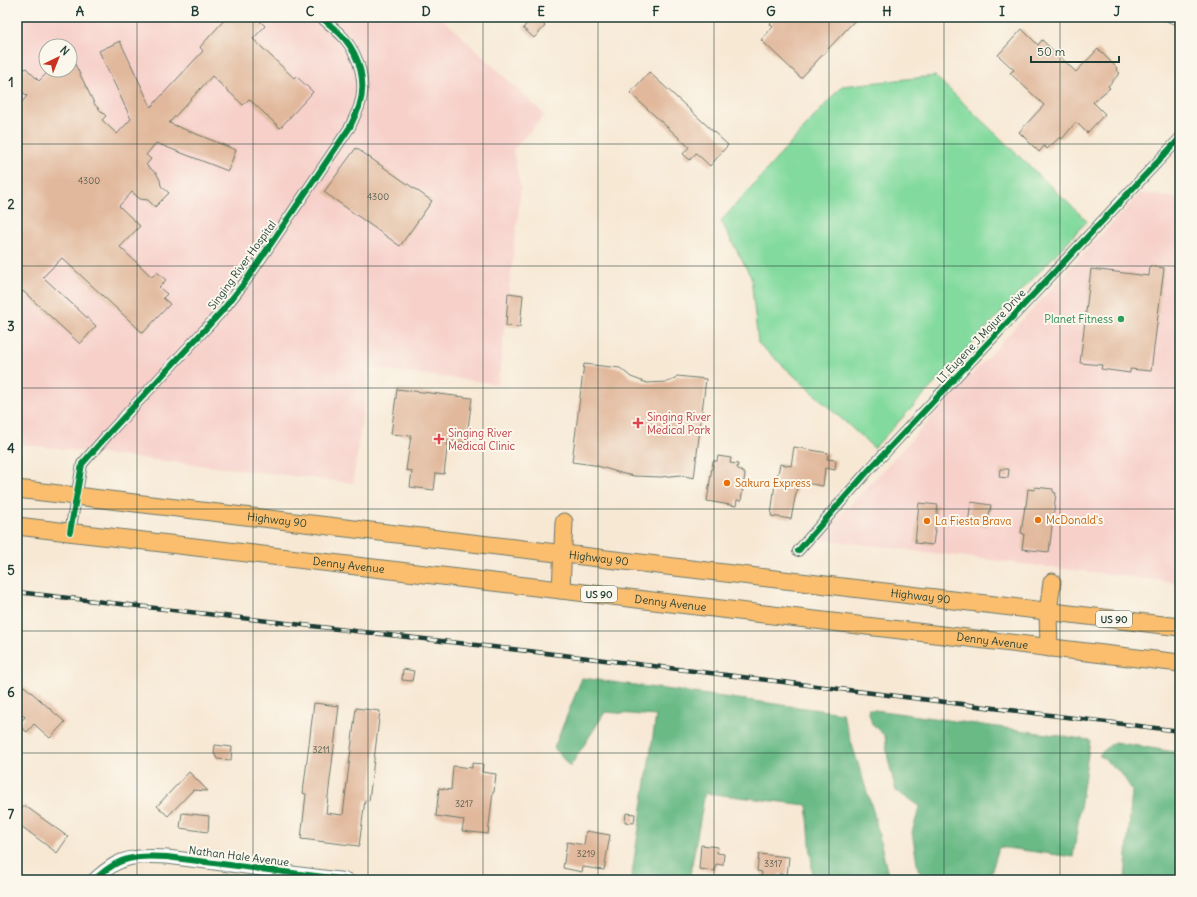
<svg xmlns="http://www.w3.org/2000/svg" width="1197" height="897" font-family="Delius,sans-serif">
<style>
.built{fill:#f7d0ca;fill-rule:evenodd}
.green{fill:#82da9e;stroke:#508c69}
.forest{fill:#69ba85;stroke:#447c5c}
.building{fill:#e1b89b}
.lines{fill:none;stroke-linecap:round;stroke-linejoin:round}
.minor-casing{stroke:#6b796c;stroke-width:12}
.tertiary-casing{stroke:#6b796c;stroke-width:15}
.primary-casing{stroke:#6b796c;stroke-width:19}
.minor{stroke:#fff;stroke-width:10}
.tertiary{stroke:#fff;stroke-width:13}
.primary{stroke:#fabe6e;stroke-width:17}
.rail-casing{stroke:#1f3d34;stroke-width:4.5}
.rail{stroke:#fbf7ec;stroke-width:3;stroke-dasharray:9;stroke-linecap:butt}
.cycleway-casing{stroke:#fbf7ec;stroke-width:8}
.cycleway{stroke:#00873e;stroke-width:6}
.grid{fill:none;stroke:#1f3d34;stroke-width:1;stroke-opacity:0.55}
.leisure-dot{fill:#2e9e5b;stroke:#fbf7ec;stroke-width:1.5}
.health-dot{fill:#e0444e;stroke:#fbf7ec;stroke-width:1.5}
.food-dot{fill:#e8710a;stroke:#fbf7ec;stroke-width:1.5}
.labels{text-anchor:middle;stroke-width:4;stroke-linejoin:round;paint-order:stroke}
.number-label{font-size:9px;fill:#505c4e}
.shield{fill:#fbf7ec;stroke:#61756b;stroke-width:1}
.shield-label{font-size:10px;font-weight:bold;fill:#1f3d34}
.street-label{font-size:11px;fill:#1f3d34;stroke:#fbf7ec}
.leisure-label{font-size:11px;fill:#27864d;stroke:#fbf7ec;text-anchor:end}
.health-label{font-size:11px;fill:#be3a42;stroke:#fbf7ec;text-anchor:start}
.food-label{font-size:11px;fill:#c56008;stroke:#fbf7ec;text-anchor:start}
.neatline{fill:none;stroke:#1f3d34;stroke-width:1.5}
.grid-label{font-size:13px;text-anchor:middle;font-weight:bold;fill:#1f3d34}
</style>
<rect width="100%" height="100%" fill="#fbf7ec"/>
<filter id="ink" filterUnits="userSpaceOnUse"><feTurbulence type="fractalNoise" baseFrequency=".025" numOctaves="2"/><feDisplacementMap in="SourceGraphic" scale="8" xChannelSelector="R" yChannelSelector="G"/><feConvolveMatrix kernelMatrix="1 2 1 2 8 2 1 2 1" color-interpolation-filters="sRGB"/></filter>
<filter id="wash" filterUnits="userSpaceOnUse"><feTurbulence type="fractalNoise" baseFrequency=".012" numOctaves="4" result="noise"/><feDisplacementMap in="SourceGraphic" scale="16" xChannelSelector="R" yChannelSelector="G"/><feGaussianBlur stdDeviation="0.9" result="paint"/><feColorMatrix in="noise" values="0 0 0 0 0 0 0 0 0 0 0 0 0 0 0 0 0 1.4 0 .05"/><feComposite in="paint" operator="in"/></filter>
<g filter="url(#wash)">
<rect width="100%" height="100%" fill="#f7e8d4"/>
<!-- built -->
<path class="built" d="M17 17H441L545 115 513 150 521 189 498 384 369 368 353 483 17 444ZM46 46H70V70H46Z
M1140 193 1180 198V583L819 539Z"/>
<!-- green -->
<path class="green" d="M935 76 1087 221 874 448 758 343 751 277 721 221 842 86Z"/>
<!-- forest -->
<path class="forest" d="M582 678 842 713 874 814 889 880H813L807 805 705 793 689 880H631L656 716 605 712 570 767 554 748Z
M868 709 1090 740 1073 857 999 847 989 880H928L918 869 912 832 920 806 896 791 888 759 885 736 872 724Z
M1114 742 1180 753V880H1125L1132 790 1121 773 1099 755Z"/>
<g id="blocks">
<!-- building -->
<path class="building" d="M227 17H256L265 26 253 39 294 78 296 76 313 92 280 128 249 99 243 105 212 76 169 123 236 150 228 171 156 143 146 155 151 159 146 165 157 174 160 180 161 186 169 193 155 207 148 200 140 199 132 192 119 206 140 226 120 247 152 277 157 272 166 280 159 287 167 294 163 298 170 304 143 333 62 258 43 277 96 326 80 344 23 291 17 298V108L27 96 17 86V78L26 68 39 81 50 70H70V54L95 105 106 116 102 120 117 134 131 119 99 51 120 41 151 107 203 51 200 47Z
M533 17H536L545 26 534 38 523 28Z
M776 17H858L801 78 761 40 773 27 770 24Z
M1022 29 1038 45 1042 40 1076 72 1098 49 1117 68 1116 70 1120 73 1108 86 1110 88 1093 102 1105 114 1087 133 1076 122 1062 139 1060 137 1047 149 1044 146 1039 152 1019 132 1044 105 1010 73 1014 70 998 55Z
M649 72 728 145 710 166 696 153 690 160 683 154 689 147 630 93Z
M356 148 432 201 400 246 324 192Z
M1150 266 1164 268 1151 371 1130 369V373L1101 369 1102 365 1080 363 1091 269 1149 276Z
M508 293 523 295 520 327 506 326Z
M584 364 620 368 631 377 647 383 667 382 673 380 677 376 706 379 694 478 680 475 661 477 634 476 624 474 594 465 572 462Z
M397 389 472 398 466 443 448 441 444 474 436 473 434 490 410 487 412 471 406 470 411 436 391 434Z
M794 447 828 453 827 459 836 460 835 470 825 468 823 486 798 482 791 519 771 516 774 491 776 478H777L780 464 791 466Z
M718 456 731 458 730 463 738 464 737 468 745 474 741 501 737 500 736 506 707 501 713 461H717Z
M1000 469H1009L1008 478 999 477Z
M1035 487 1053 489V492L1056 493 1049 552 1022 549 1024 534 1021 533 1025 506H1026L1028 489 1035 490Z
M971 502 991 505 987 527 968 524Z
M919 503 938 505 933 545 915 543Z
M403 669 414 671 412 681 402 680Z
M24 686 65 722 50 738 34 724 27 732 18 725 25 717 17 710V694Z
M314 703 339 706 326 813 343 815 356 708 380 711 369 801 365 800 359 846 301 839 306 794 303 793Z
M215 745 232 747 231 760 217 759 214 753Z
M472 763 483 764 482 772 496 774 494 792H493L488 834 462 831 464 820 436 816 439 788 451 790 453 766 472 768Z
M189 772 208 791 193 790 168 816 157 806Z
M24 805 68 837 57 853 17 823V814Z
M182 813 209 816 208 832 180 828Z
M626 813 635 814 634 823 625 822Z
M586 831 610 835 604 870 583 867 582 872 563 868 567 842 584 845Z
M701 845 718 847 717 853 724 854 723 865 716 864 715 871 699 869Z
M759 854 789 857 787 875 779 874V880L761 879 762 872 757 871Z"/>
</g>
</g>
<g filter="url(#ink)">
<use href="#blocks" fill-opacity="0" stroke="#6b796c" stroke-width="1"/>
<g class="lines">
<!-- minor casing -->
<g class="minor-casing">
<path id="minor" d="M1171 17 1180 20
M70 532 82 464 110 432 222 311 245 282 350 127C353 120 356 114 359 107 367 83 360 57 344 38 337 30 328 24 321 17
M798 551 867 472 1180 138"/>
</g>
<!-- tertiary casing -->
<g class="tertiary-casing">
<path id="tertiary" d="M94 880C99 876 104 871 109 868 126 855 147 856 167 857L347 880"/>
</g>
<!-- primary casing -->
<g class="primary-casing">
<g id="primary">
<path id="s1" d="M17 489 1180 627"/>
<path id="s2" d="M17 526 1180 663"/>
<path d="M561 590 564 522"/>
<path d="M1049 648 1048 612 1052 582"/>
</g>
</g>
<!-- minor -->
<use href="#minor" class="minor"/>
<!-- tertiary -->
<use href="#tertiary" class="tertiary"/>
<!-- primary -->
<use href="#primary" class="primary"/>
<!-- rail casing -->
<g class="rail-casing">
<path id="rail" d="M17 592 580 657 1180 731"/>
</g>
<!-- rail -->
<use href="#rail" class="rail"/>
<!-- cycleway casing -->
<g class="cycleway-casing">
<path id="cycleway" d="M70 532 82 464 110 432 222 311 245 282 350 127C353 120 356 114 359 107 367 83 360 57 344 38 337 30 328 24 321 17
M798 551 867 472 1180 138
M94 880C99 876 104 871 109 868 126 855 147 856 167 857L347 880"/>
</g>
<!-- cycleway -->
<use href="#cycleway" class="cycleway"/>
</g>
</g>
<!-- grid -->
<path class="grid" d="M137 17V880M253 17V880M368 17V880M483 17V880M598 17V880M714 17V880M829 17V880M944 17V880M1060 17V880M17 144H1180M17 266H1180M17 388H1180M17 509H1180M17 631H1180M17 753H1180"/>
<!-- markers -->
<circle class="leisure-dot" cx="1121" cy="319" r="4"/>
<g class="health-dot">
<path d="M636 417h4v4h4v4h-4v4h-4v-4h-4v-4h4z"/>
<path d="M437 433h4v4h4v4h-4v4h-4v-4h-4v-4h4z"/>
</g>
<g class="food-dot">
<circle cx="727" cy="483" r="4"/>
<circle cx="1038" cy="520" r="4"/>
<circle cx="927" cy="521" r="4"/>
</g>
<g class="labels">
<!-- number labels -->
<g class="number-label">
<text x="89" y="184">4300</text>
<text x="378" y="200">4300</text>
<text x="321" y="753">3211</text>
<text x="464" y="807">3217</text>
<text x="586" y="857">3219</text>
<text x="773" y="867">3317</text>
</g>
<!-- shield labels -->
<g class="shield">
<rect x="581" y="586" width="36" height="16" rx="3"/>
<rect x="1096" y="611" width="36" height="16" rx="3"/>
</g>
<g class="shield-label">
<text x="599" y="598">US 90</text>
<text x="1114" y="623">US 90</text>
</g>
<!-- street labels -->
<g class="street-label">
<text transform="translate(242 265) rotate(-54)" y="4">Singing River Hospital</text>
<text transform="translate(981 336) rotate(-47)" y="4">LT Eugene J Majure Drive</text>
<text dy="4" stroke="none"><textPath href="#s1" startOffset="262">Highway 90</textPath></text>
<text dy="4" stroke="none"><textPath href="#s1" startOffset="586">Highway 90</textPath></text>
<text dy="4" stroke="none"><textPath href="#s2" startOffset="334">Denny Avenue</textPath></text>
<text dy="4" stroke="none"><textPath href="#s1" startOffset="910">Highway 90</textPath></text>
<text dy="4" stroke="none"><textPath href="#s2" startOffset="658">Denny Avenue</textPath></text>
<text dy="4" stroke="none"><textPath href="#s2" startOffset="982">Denny Avenue</textPath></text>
<text transform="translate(239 856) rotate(7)" y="4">Nathan Hale Avenue</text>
</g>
<!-- leisure labels -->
<g class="leisure-label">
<text x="1113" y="323">Planet Fitness</text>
</g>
<!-- health labels -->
<g class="health-label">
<text x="647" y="421">Singing River<tspan x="647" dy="13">Medical Park</tspan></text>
<text x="448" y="437">Singing River<tspan x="448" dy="13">Medical Clinic</tspan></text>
</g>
<!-- food labels -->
<g class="food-label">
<text x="735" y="487">Sakura Express</text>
<text x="1046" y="524">McDonald's</text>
<text x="935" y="525">La Fiesta Brava</text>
</g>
</g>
<!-- margin -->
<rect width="1197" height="897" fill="none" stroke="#fbf7ec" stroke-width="44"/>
<!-- north arrow -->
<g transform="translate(58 58) rotate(43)"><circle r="19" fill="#fbf7ec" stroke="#a3ada2"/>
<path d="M0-3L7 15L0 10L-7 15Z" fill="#c8321e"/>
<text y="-6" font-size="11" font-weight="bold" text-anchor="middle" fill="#1f3d34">N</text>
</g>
<!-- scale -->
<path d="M1031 56v6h88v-6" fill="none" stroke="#1f3d34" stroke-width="2"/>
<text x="1037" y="56" font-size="12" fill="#1f3d34" stroke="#fbf7ec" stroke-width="3" paint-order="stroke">50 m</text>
<rect x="22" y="22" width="1153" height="853" class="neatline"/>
<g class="grid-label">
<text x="80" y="16">A</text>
<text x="195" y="16">B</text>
<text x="310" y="16">C</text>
<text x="426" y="16">D</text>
<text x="541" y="16">E</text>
<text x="656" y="16">F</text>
<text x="771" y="16">G</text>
<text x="887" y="16">H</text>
<text x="1002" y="16">I</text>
<text x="1117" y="16">J</text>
<text x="11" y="87">1</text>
<text x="11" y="209">2</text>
<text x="11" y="331">3</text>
<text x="11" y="453">4</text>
<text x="11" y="575">5</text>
<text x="11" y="697">6</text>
<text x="11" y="819">7</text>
</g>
</svg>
